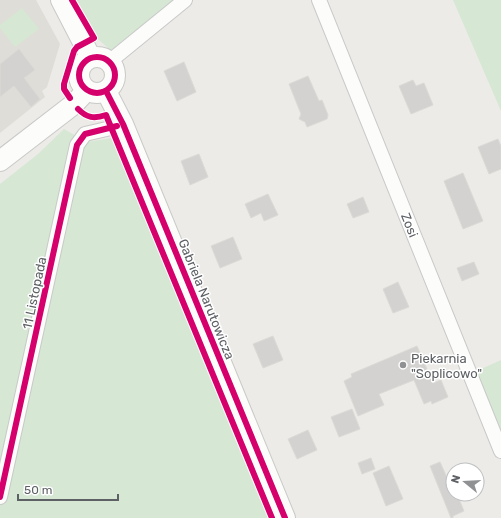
<svg xmlns="http://www.w3.org/2000/svg" width="501" height="518" font-family="Rubik,sans-serif">
<style>
.education{fill:#dfddd7}
.green{fill:#d6e7d4}
.building{fill:#d3d2d0;stroke:#dbdad6}
.lines{fill:none;stroke-linecap:round;stroke-linejoin:round}
.street-casing{stroke:#c9c9c9;stroke-width:16}
.secondary-casing{stroke:#c9c9c8;stroke-width:22}
.street{stroke:#fcfcfb;stroke-width:14}
.secondary{stroke:#fcfcfb;stroke-width:20}
.cycleway-casing{stroke:#fff;stroke-width:8}
.cycleway{stroke:#d6006c;stroke-width:6}
.poi-dot{fill:#8f9192;stroke:#fff;stroke-width:1.5}
.labels{text-anchor:middle;stroke-width:3;stroke-linejoin:round;paint-order:stroke}
.street-label{font-size:13px;fill:#5d6064;stroke:#fff}
.poi-label{font-size:13px;fill:#5d6064;stroke:#fff;text-anchor:start}
</style>
<rect width="100%" height="100%" fill="#ecebe7"/>
<!-- education -->
<path class="education" d="M0 0H36L60 44 47 87 42 91 45 97 0 133Z"/>
<!-- green -->
<path class="green" d="M61 0H186L118 57 99 40 84 44Z
M453 0H501V111Z
M22 8 39 29 15 47 0 28V25Z
M64 129 87 142 112 138 279 518H0V184L38 154Z
M501 360V451L470 374Z"/>
<!-- building -->
<path class="building" d="M19 49 35 70 24 78 40 99 31 107 14 86 0 97V64Z
M184 62 196 92 177 101 164 71Z
M308 76 319 101 322 100 328 115 327 119 307 127 305 122 299 119 301 114 289 84Z
M413 80 416 86 424 83 433 105 411 114 399 86Z
M498 139 501 146V169L489 174 478 147Z
M199 154 208 177 190 185 181 161Z
M463 173 483 221 463 229 444 181Z
M268 194 278 215 264 221 261 213 251 218 245 204Z
M363 197 369 212 353 218 347 204Z
M233 237 242 259 220 268 211 246Z
M474 262 479 274 462 281 457 268Z
M398 282 409 307 393 313 383 289Z
M273 336 283 360 263 368 253 344Z
M417 346 433 383 441 380 448 397 432 404 431 401 424 404 414 380 379 394 384 405 358 416 344 381 352 377 351 374Z
M352 409 360 429 339 437 331 417Z
M308 430 317 450 297 459 288 439Z
M371 458 375 469 362 474 358 463Z
M440 462 450 484 453 483V494H457L464 511 453 516V518H451L430 466Z
M389 466 403 499 386 506 373 473Z"/>
<g class="lines">
<!-- street casing -->
<g class="street-casing">
<path id="street" d="M319 0 501 451
M109 62 185 0
M0 497 77 145 85 134 111 128 123 124"/>
</g>
<!-- secondary casing -->
<g class="secondary-casing">
<path id="secondary" d="M61 0 91 58
M79 75a18 18 0 1 1 36 0a18 18 0 1 1-36 0Z
M106 91 123 124 285 518
M0 161 74 104 87 90"/>
</g>
<!-- street -->
<use href="#street" class="street"/>
<!-- secondary -->
<use href="#secondary" class="secondary"/>
<!-- cycleway casing -->
<g class="cycleway-casing">
<path id="cycleway" d="M79 75a18 18 0 1 1 36 0a18 18 0 1 1-36 0Z
M106 91 123 124 285 518
M70 98 64 89V84L74 51 77 47 94 38 72 0
M78 109C87 118 94 119 106 115L272 518
M0 497 77 145 85 134 117 126"/>
</g>
<!-- cycleway -->
<use href="#cycleway" class="cycleway"/>
</g>
<!-- markers -->
<circle class="poi-dot" cx="403" cy="365" r="4"/>
<g class="labels">
<!-- street labels -->
<g class="street-label">
<text transform="translate(410 225) rotate(68)" y="5">Zosi</text>
<text transform="translate(34 293) rotate(-78)" y="5">11 Listopada</text>
<text transform="translate(207 299) rotate(68)" y="5">Gabriela Narutowicza</text>
</g>
<!-- poi labels -->
<g class="poi-label">
<text x="411" y="363">Piekarnia<tspan x="411" dy="15">"Soplicowo"</tspan></text>
</g>
</g>
<!-- north arrow -->
<g transform="translate(465 482) rotate(288)"><circle r="19" fill="#ffffff" stroke="#bebfc1"/>
<path d="M0-3L7 15L0 10L-7 15Z" fill="#8f9192"/>
<text y="-6" font-size="11" font-weight="bold" text-anchor="middle" fill="#5d6064">N</text>
</g>
<!-- scale -->
<path d="M18 494v6h100v-6" fill="none" stroke="#5d6064" stroke-width="2"/>
<text x="24" y="494" font-size="12" fill="#5d6064" stroke="#ffffff" stroke-width="3" paint-order="stroke">50 m</text>
</svg>
